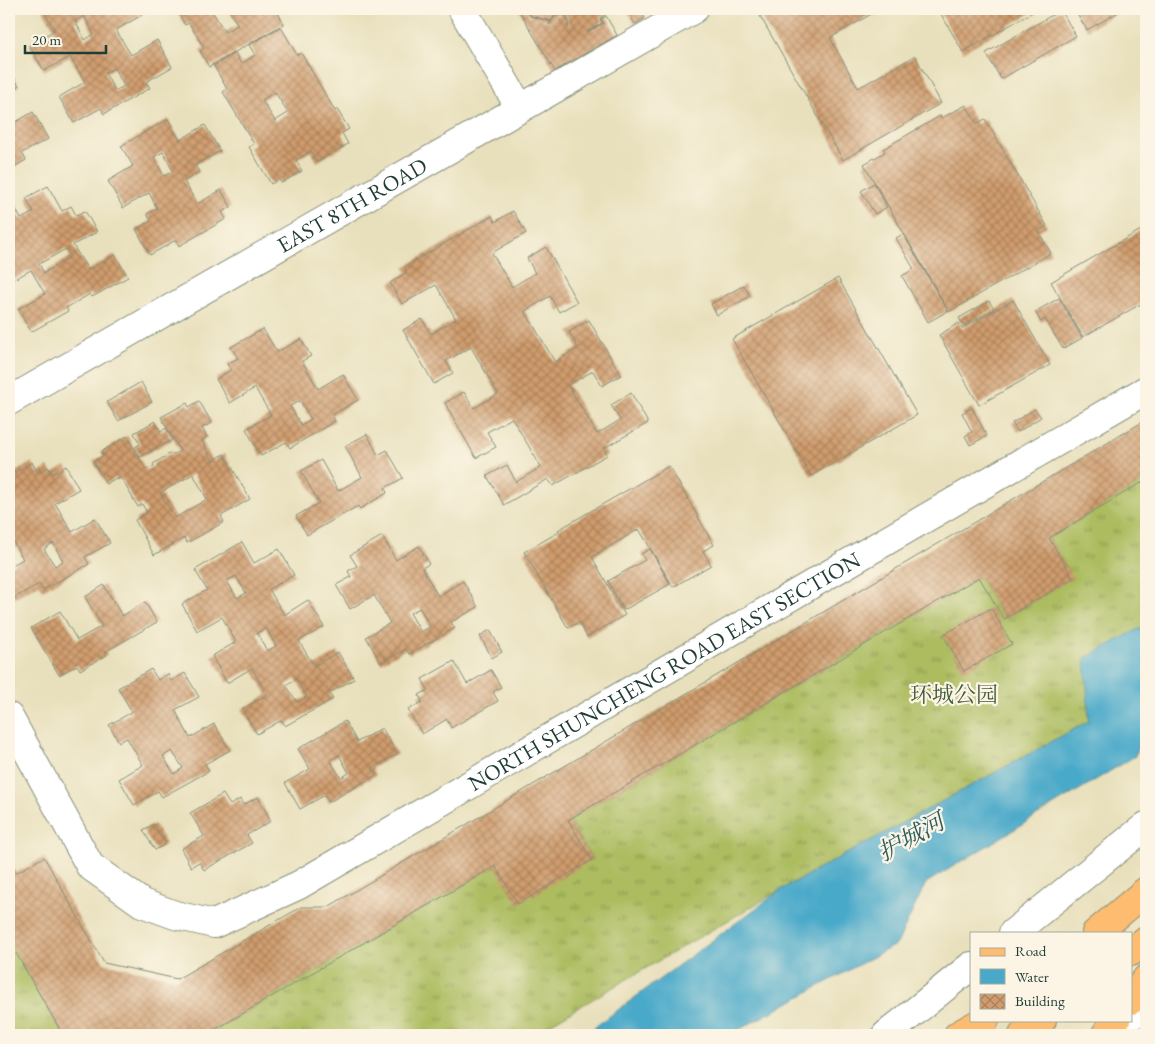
<svg xmlns="http://www.w3.org/2000/svg" width="1155" height="1044" font-family="'EB Garamond','Noto Serif SC',serif">
<style>
.grass{fill:url(#grass-tufts);stroke:#667c49}
.water{fill:#4aa9c9;stroke:#34737e}
.building{fill:url(#building-cross-hatch);fill-rule:evenodd}
.lines{fill:none;stroke-linecap:round;stroke-linejoin:round}
.minor-casing{stroke:#848e78;stroke-width:30}
.major-casing{stroke:#848e78;stroke-width:30}
.minor{stroke:#fff;stroke-width:28}
.major{stroke:#fdbc70;stroke-width:28}
.labels{text-anchor:middle;stroke-width:4.5;stroke-linejoin:round;paint-order:stroke}
.street-label{font-size:22px;fill:#1f3d34;stroke:#fcf5e5}
.park-label{font-size:22px;fill:#425d3e;stroke:#fcf5e5}
.water-label{font-size:24px;font-style:italic;fill:#2c5d61;stroke:#fcf5e5}
</style>
<defs>
<pattern id="grass-tufts" width="24" height="20" patternUnits="userSpaceOnUse" patternTransform="scale(1.25)"><rect width="24" height="20" fill="#acbc5e"/><path d="M3 7l-1-3M5 7V3M7 7l1-3M15 17l-1-3M17 17v-4M19 17l1-3" fill="none" stroke="#8b9a4e"/></pattern>
<pattern id="building-cross-hatch" width="8" height="8" patternUnits="userSpaceOnUse" patternTransform="scale(1.25)"><rect width="8" height="8" fill="#d09c6d"/><path d="M0 0l8 8M0 8l8-8" fill="none" stroke="#a8805a"/></pattern>
</defs>
<rect width="100%" height="100%" fill="#fcf5e5"/>
<filter id="ink" filterUnits="userSpaceOnUse"><feTurbulence type="fractalNoise" baseFrequency=".02" numOctaves="2"/><feDisplacementMap in="SourceGraphic" scale="10" xChannelSelector="R" yChannelSelector="G"/><feConvolveMatrix kernelMatrix="1 2 1 2 8 2 1 2 1" color-interpolation-filters="sRGB"/></filter>
<filter id="wash" filterUnits="userSpaceOnUse"><feTurbulence type="fractalNoise" baseFrequency=".0096" numOctaves="4" result="noise"/><feDisplacementMap in="SourceGraphic" scale="20" xChannelSelector="R" yChannelSelector="G"/><feGaussianBlur stdDeviation="1.12" result="paint"/><feColorMatrix in="noise" values="0 0 0 0 0 0 0 0 0 0 0 0 0 0 0 0 0 1.4 0 .05"/><feComposite in="paint" operator="in"/></filter>
<g filter="url(#wash)">
<rect width="100%" height="100%" fill="#e8e0bc"/>
<!-- grass -->
<path class="grass" d="M1146 480V636L1089 721 782 889 531 1035H206L495 866 592 859 568 820 979 577 1004 619 1072 578 1049 538Z
M9 941 63 1035H9Z"/>
<!-- water -->
<path class="water" d="M1146 625V718L1135 756 926 883 897 944 729 1035H584L782 889 1089 721 1085 658Z"/>
<g id="blocks">
<!-- building -->
<path class="building" d="M44 9H138L142 15 116 30 131 55 157 40 172 67 146 82 150 88 104 114 101 108 74 123 59 97 85 82 70 57 44 71 29 45 55 30 43 10ZM84 16 94 34 85 40 75 21ZM114 68 124 86 115 91 105 73Z
M176 9H216L212 11 225 32 238 25 228 9H276L284 24 209 67 200 51 204 48 189 23 185 25Z
M518 9H526L530 16 551 22 549 25 556 16 560 14 565 16 568 21V28L569 21 566 15 559 13 555 15 551 21 531 16 527 9H610L611 11 600 18 602 23 587 32 604 23 601 19 606 16 617 35 555 71Z
M626 9H640L645 18 635 24Z
M772 9H880L830 38 858 88 915 56 941 103 843 160 760 16Z
M949 9H1038L963 52 941 14Z
M1074 9H1124L1087 30Z
M1061 10 1076 36 1001 79 986 53Z
M281 27 297 55 301 53 335 111 337 109 349 129 342 133 348 144 317 162 311 151 296 160 302 171 281 183 279 179 271 184 249 147 254 144 223 92 227 89 214 66 235 53 241 64 255 55 249 45ZM275 92 288 113 275 121 262 100Z
M9 69 19 86 9 92Z
M966 105 977 124 985 119 1047 226 1038 231 1051 253 949 312 864 164 885 152 883 149 940 116 942 118Z
M33 112 48 139 22 153 26 160 9 170V126Z
M168 119 180 140 205 125 220 151 195 165 199 172 184 181 197 204 221 190 231 207 222 212 226 219 179 246 176 240 150 255 136 229 151 221 147 214 157 208 149 193 123 208 108 181 133 166 121 146ZM163 152 173 171 164 176 154 157Z
M874 183 887 207 875 214 861 191Z
M48 186 62 211 71 206 76 215 85 211 97 232 73 245 88 270 115 255 128 277 92 297 90 294 66 308 68 311 31 332 18 309 45 294 31 270 9 282V208L14 205 21 219 34 212 26 198ZM66 249 70 257 44 273 39 264Z
M513 211 526 233 492 253 512 287 535 273 527 258 546 247 577 302 559 312 550 296 525 311 555 362 578 348 569 332 589 320 621 375 602 386 593 371 568 385 597 434 620 420 611 405 631 393 648 423 604 448 607 455 553 486 548 479 504 505 487 476 507 465 516 482 541 467 512 418 487 432 496 447 476 458 445 403 464 392 474 408 498 394 471 347 446 361 453 373 434 384 403 330 422 319 431 334 456 319 436 285 402 304 390 283 407 272 404 267 492 216 495 222Z
M1146 227V301L1083 337 1051 282Z
M903 234 948 311 928 322 902 276 914 269 896 238Z
M838 278 917 415 811 476 732 339Z
M744 285 750 296 717 315 711 304Z
M1059 298 1082 338 1063 349 1045 319 1041 322 1035 312Z
M1013 300 1050 365 979 405 939 335 959 323 962 329Z
M989 301 994 309 964 326 959 318Z
M263 329 277 352 301 339 311 356 302 361 318 389 343 374 358 400 332 415 335 421 290 448 286 442 261 456 246 429 271 415 255 388 230 403 216 379 231 370 227 364 238 358 231 347ZM300 401 311 419 301 425 290 406Z
M141 382 152 402 118 421 107 402Z
M199 401 212 423 202 428 207 437 202 441 213 461 224 454 250 499 221 516 224 522 187 543 184 538 154 555 135 520 147 513 142 504 138 507 121 478 117 480 116 478 106 484 93 461 103 456 101 452 127 436 146 470 154 466 153 464 171 453 172 455 180 451 161 417 187 403 189 407ZM193 474 207 499 175 518 160 493Z
M972 408 987 436 970 445 965 436 972 432 962 413Z
M1035 409 1041 417 1018 432 1012 423Z
M1146 420V480L1049 538 1073 578 1004 619 979 577 568 820 592 860 518 904 495 866 206 1035H63L9 941V860L16 873 44 857 104 963 177 979 301 907H328Z
M155 421 161 432 166 428 172 440 140 457 135 447 140 444 134 433Z
M367 434 378 455 387 450 403 478 385 488 387 493 360 509 358 506 307 535 296 516 319 503 301 471 321 460 338 491 362 477 345 446Z
M32 462 38 473 48 467 52 474 66 466 79 489 55 503 72 532 95 518 110 543 85 557 89 564 43 590 39 584 14 598 9 589V567L23 559 9 534V507L15 504 11 498H9V476ZM53 543 63 561 55 566 44 549Z
M669 466 714 545 703 551 711 565 673 587 639 529 592 557 625 615 587 637 579 622 568 628 524 552 559 532 558 530Z
M382 536 396 560 419 546 429 564 422 568 438 596 463 581 478 607 451 622 455 628 409 654 406 649 381 663 366 637 390 623 374 595 350 609 336 585 351 577 348 571 357 566 350 555ZM420 608 430 627 421 632 410 613Z
M242 542 254 563 279 549 294 575 269 589 284 615 308 600 324 627 299 641 314 666 338 652 354 679 329 693 333 699 285 726 282 720 257 734 242 709 267 695 252 668 227 683 212 656 236 642 222 617 197 631 182 604 207 590 195 570ZM236 576 246 593 237 598 227 581ZM266 628 276 646 267 651 257 633ZM296 679 307 697 297 702 286 685Z
M650 549 670 584 624 610 608 581 645 560 641 554Z
M104 585 122 616 145 602 157 622 105 652 107 655 80 670 77 665 59 675 31 628 60 611 77 640 102 626 85 597Z
M991 608 1012 644 964 671 943 635Z
M490 630 502 652 492 658 480 636Z
M454 661 467 684 491 670 501 687 493 692 498 701 451 728 447 719 422 734 408 710 422 702 419 695 428 690 422 679Z
M151 669 158 680 168 674 171 681 185 673 199 697 175 710 190 738 214 724 230 750 205 764 209 771 162 797 158 791 134 805 119 779 143 765 127 738 119 742 109 725 132 712 118 688ZM172 751 183 768 174 774 163 756Z
M345 721 357 742 382 728 397 754 372 768 376 775 329 802 325 795 300 809 285 783 310 769 298 749ZM339 755 349 773 341 778 330 760Z
M223 794 230 805 240 799 243 805 258 797 271 821 247 835 252 843 204 870 199 862 191 867 181 849 204 836 190 813Z
M154 824 166 844 155 850 143 830Z"/>
</g>
</g>
<g filter="url(#ink)">
<use href="#blocks" fill-opacity="0" stroke="#848e78" stroke-width="1"/>
<g class="lines">
<!-- minor casing -->
<g class="minor-casing">
<g id="minor">
<path d="M462 9 520 108"/>
<path id="s1" d="M9 401 694 9"/>
<path id="s2" d="M9 717 90 866 142 903 175 915 214 924 299 885 819 580 1146 390"/>
<path d="M1013 933 1146 826"/>
<path d="M1131 1016 1146 1004"/>
<path d="M886 1035 971 966"/>
</g>
</g>
<!-- major casing -->
<g class="major-casing">
<path id="major" d="M1096 933 1146 891
M1131 952 1146 940
M1131 1000 1146 979
M958 1035 985 1020
M1023 1035 1042 1020
M1105 1035 1116 1020"/>
</g>
<!-- minor -->
<use href="#minor" class="minor"/>
<!-- major -->
<use href="#major" class="major"/>
</g>
</g>
<g class="labels">
<!-- street labels -->
<g class="street-label">
<text dy="8" stroke="none"><textPath href="#s1" startOffset="395">EAST 8TH ROAD</textPath></text>
<text dy="8" stroke="none"><textPath href="#s2" startOffset="825">NORTH SHUNCHENG ROAD EAST SECTION</textPath></text>
</g>
<!-- park labels -->
<g class="park-label">
<text x="954" y="702">环城公园</text>
</g>
<!-- water labels -->
<g class="water-label">
<text transform="translate(911 837) rotate(-29)" y="8">护城河</text>
</g>
</g>
<!-- margin -->
<rect width="1155" height="1044" fill="none" stroke="#fcf5e5" stroke-width="30"/>
<!-- legend -->
<rect x="970" y="932" width="162" height="90" fill="#fcf5e5" stroke="#a4ab9e"/>
<rect x="980" y="948" width="25" height="8" fill="#fdbc70" stroke="#a4ab9e"/>
<text x="1015" y="956" font-size="15" fill="#1f3d34">Road</text>
<rect x="980" y="969" width="25" height="15" fill="#4aa9c9" stroke="#a4ab9e"/>
<text x="1015" y="982" font-size="15" fill="#1f3d34">Water</text>
<rect x="980" y="994" width="25" height="15" fill="url(#building-cross-hatch)" stroke="#a4ab9e"/>
<text x="1015" y="1006" font-size="15" fill="#1f3d34">Building</text>
<!-- scale -->
<path d="M25 45v8h81v-8" fill="none" stroke="#1f3d34" stroke-width="2.5"/>
<text x="32" y="45" font-size="15" fill="#1f3d34" stroke="#fcf5e5" stroke-width="4" paint-order="stroke">20 m</text>
</svg>
